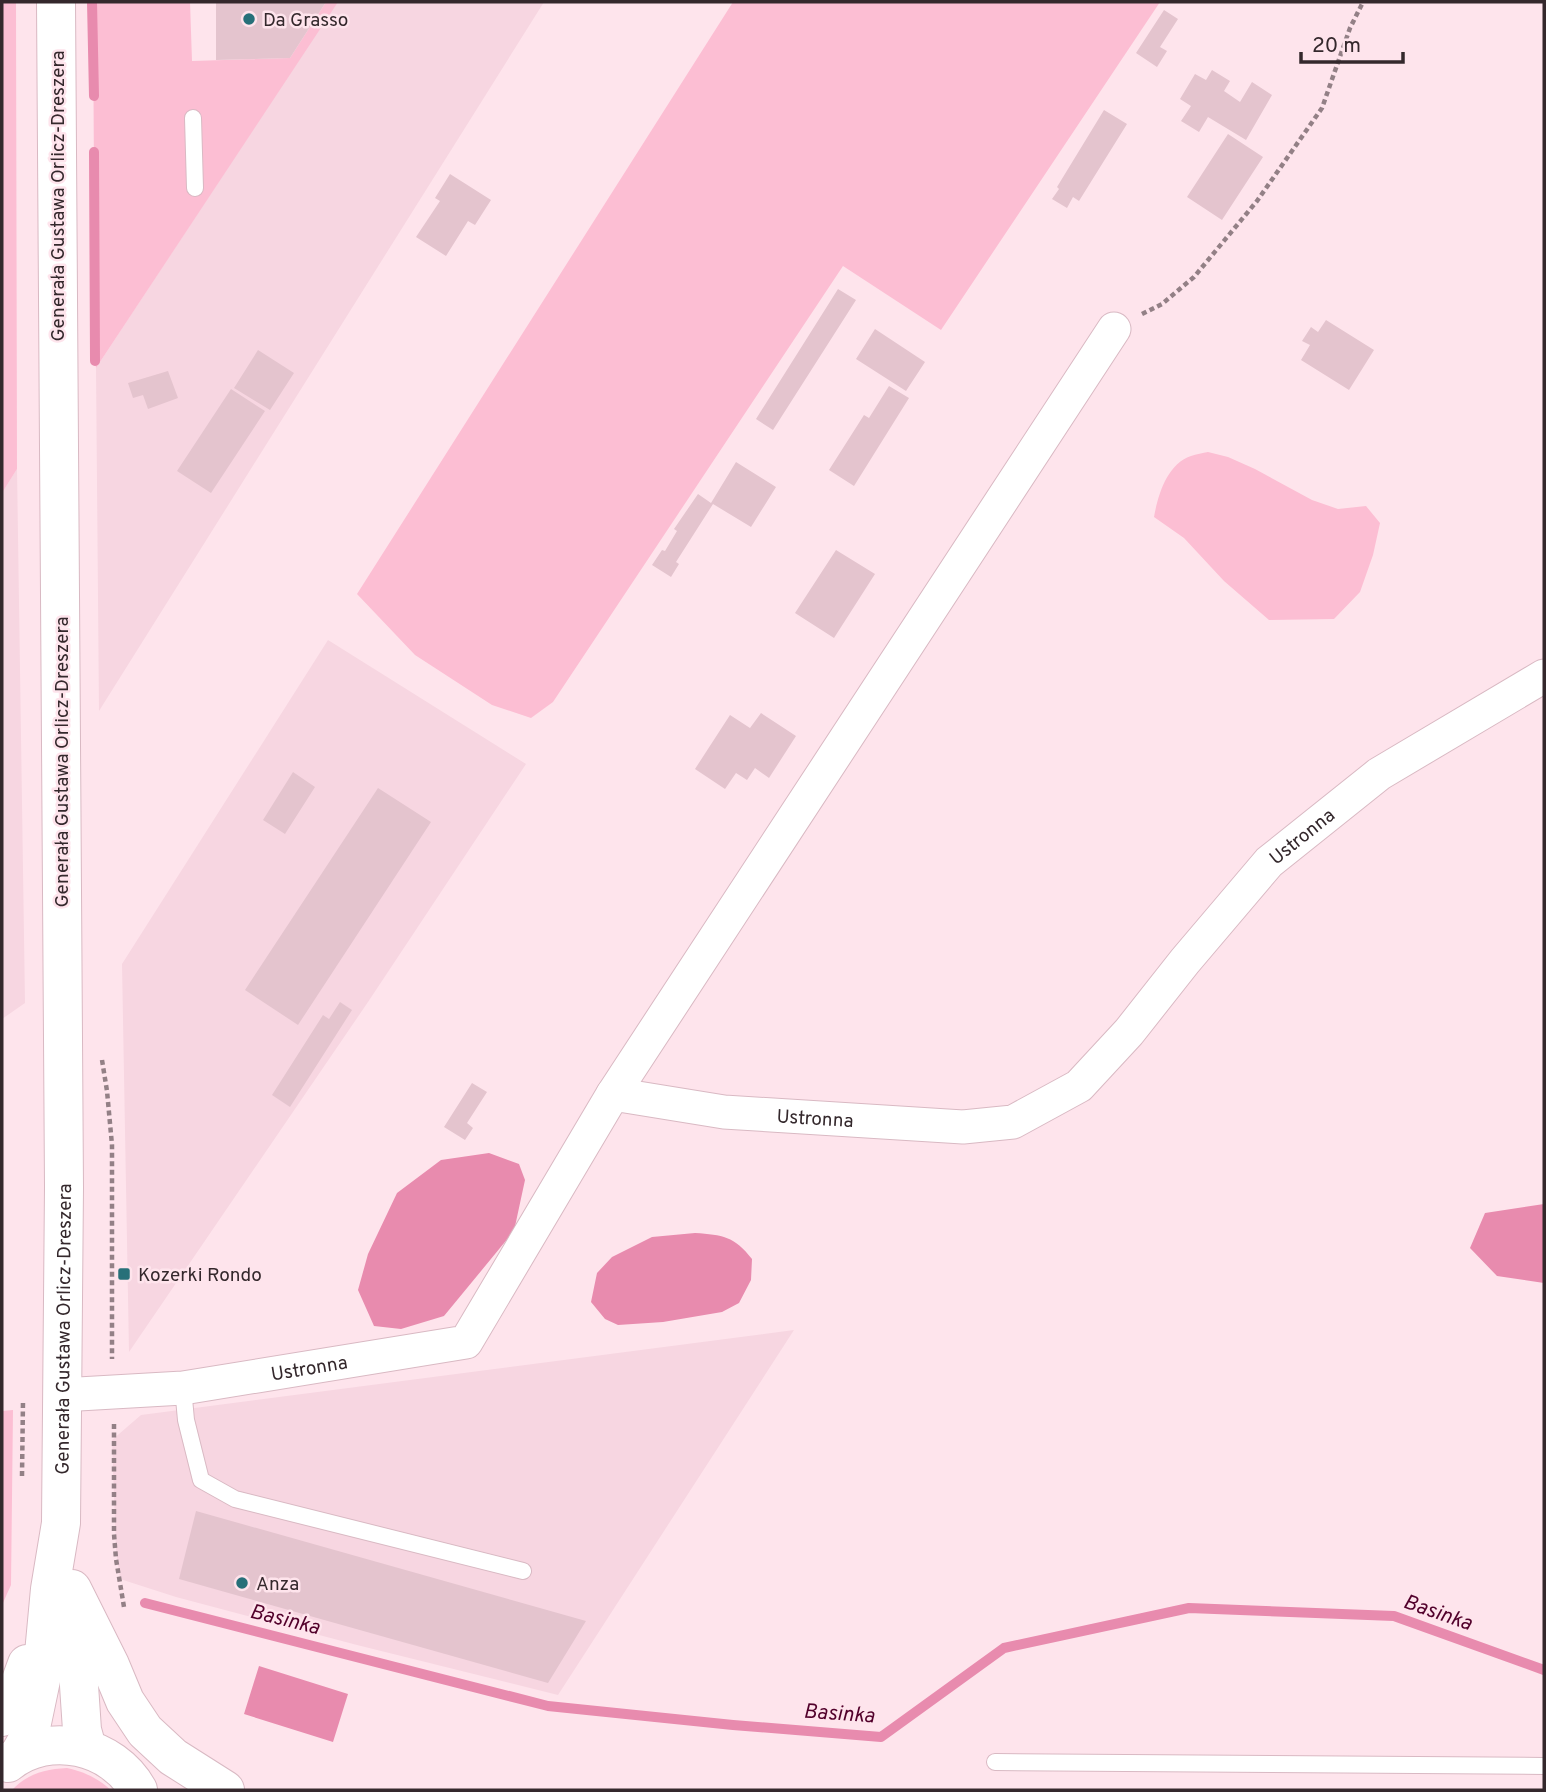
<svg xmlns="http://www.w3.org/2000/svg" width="1546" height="1792" font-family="Overpass,sans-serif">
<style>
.built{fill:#f7d6e1}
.green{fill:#fcbed3}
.water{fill:#e88bae}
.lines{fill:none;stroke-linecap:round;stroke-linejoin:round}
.stream{stroke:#e88bae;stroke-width:10}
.building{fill:#e4c4ce}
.lane-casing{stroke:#d9b9c3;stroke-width:18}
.street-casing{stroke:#d9b9c3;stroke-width:35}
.secondary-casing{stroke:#d9b9c3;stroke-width:40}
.path{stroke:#938086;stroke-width:4.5;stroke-dasharray:5 3.5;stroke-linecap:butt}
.lane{stroke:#fff;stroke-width:16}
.street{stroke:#fff;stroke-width:33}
.secondary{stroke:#fff;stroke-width:38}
.poi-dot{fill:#277079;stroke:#fee4ec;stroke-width:2.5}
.labels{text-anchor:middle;stroke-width:5;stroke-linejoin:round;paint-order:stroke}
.poi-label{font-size:19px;fill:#34282c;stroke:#fee4ec;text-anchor:start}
.street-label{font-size:19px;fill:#34282c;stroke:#fee4ec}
.water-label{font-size:21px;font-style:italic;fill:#52002b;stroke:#fee4ec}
</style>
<rect width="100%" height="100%" fill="#fee4ec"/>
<!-- built -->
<path class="built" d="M337 2H544L99 711 96 368Z
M17 469 25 1003 2 1019V493Z
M328 640 526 764 368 1002 129 1352 122 964Z
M794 1330 558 1695 357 1645 176 1597 120 1579 116 1550 112 1440 141 1415Z"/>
<!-- green -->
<path class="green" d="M2 2H16L17 469 2 493Z
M93 2H190L192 61 290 58 326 2H338L96 368 95 361Z
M733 2H1160L941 330 843 266 553 702 531 718 492 705 415 655 357 594Z
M1208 452 1228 457 1255 469 1312 500 1338 509 1366 506 1380 523 1373 555 1360 592 1334 619 1269 620 1224 581 1184 538 1154 517C1158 495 1167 464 1191 456 1196 454 1203 453 1208 452Z
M13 1410 11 1585 2 1605V1411Z
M67 1768C85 1772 97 1778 111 1790H12C27 1774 45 1769 67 1768Z"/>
<!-- water -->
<path class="water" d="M489 1153 519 1164 525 1180 514 1231 444 1316 401 1329 374 1326 358 1290 368 1254 397 1193 441 1160Z
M1544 1204V1283L1497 1276 1470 1248 1485 1213Z
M695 1233C723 1235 734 1236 752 1259L751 1280 739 1303 722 1312 663 1322 618 1325 605 1319 591 1302 597 1273 612 1257 652 1237Z
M259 1666 348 1694 333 1742 244 1714Z"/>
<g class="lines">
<!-- stream -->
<path class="stream" d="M92 2 94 96
M94 152 95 361
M145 1603 548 1706 733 1725 881 1737 1004 1648 1189 1608 1394 1616 1544 1670"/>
</g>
<!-- building -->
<path class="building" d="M216 2H326L290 58 216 60Z
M1164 10 1178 19 1160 47 1167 51 1157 67 1136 53Z
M1212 70 1230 81 1224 91 1240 102 1252 82 1272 95 1246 140 1208 117 1199 132 1181 121 1191 106 1180 99 1195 74 1206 80Z
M1104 110 1127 124 1079 201 1073 197 1067 208 1052 199 1059 189 1057 187Z
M1228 134 1263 157 1222 220 1187 197Z
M450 174 491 200 475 225 468 221 446 256 416 237 440 201 435 198Z
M838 289 856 300 773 430 756 419Z
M1326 320 1374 350 1349 390 1301 360 1310 345 1302 341 1311 327 1318 332Z
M875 329 925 362 906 391 856 359Z
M258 350 294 373 270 410 234 388Z
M168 371 178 398 148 409 143 395 133 398 128 383Z
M889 386 909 398 854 486 829 470 864 415 869 418Z
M231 389 265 411 211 493 177 471Z
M736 462 776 487 751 527 713 504 676 562 679 564 671 577 652 565 662 550 665 551 677 531 674 529 698 494 711 503Z
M836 550 875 574 834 638 795 613Z
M761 713 796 736 769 778 755 768 747 780 736 773 725 789 695 769 730 715 750 728Z
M293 772 315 787 285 834 263 820Z
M378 788 431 822 298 1025 245 990Z
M340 1002 352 1010 290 1107 272 1095 323 1015 329 1019Z
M472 1083 487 1092 467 1123 473 1128 465 1140 444 1127Z
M196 1511 586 1621 548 1683 179 1579Z"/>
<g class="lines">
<!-- lane casing -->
<g class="lane-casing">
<path id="lane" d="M193 118 195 188
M183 1388 186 1420 201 1480 235 1499 523 1571
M995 1762 1544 1766"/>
</g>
<!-- street casing -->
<g class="street-casing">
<g id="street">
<path d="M613 1094 1114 329"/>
<path id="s1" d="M61 1395 183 1388 466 1342 613 1094 724 1112 963 1127 1013 1122 1079 1086 1129 1032 1185 961 1269 862 1379 774 1544 676"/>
</g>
</g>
<!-- secondary casing -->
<g class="secondary-casing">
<g id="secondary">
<path d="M72 1589 110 1665 125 1701 145 1731 173 1757 225 1790"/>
<path d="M74 1611 82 1730 87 1748"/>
<path d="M2 1717 13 1702 27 1664"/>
<path id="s2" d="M20 1753 29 1737 42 1675 50 1589 61 1523 64 1187 56 2"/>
<path d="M8 1763C49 1730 113 1745 138 1790"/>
</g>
</g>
<!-- path -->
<path class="path" d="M1142 314 1162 304 1194 277 1257 201 1322 108 1350 28 1363 2
M102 1060 107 1091 112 1145V1359
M114 1424V1534L116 1559 124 1607
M22 1476 23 1401"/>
<!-- lane -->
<use href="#lane" class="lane"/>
<!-- street -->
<use href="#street" class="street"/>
<!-- secondary -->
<use href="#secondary" class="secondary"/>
</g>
<!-- markers -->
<g class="poi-dot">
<circle cx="249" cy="19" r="7"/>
<rect x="117" y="1267" width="14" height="14" rx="3.5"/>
<circle cx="242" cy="1583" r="7"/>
</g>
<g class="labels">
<!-- poi labels -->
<g class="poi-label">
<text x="263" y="26">Da Grasso</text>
<text x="138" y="1281">Kozerki Rondo</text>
<text x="256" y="1590">Anza</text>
</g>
<!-- street labels -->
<g class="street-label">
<text transform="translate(57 196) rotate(-90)" y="7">Generała Gustawa Orlicz-Dreszera</text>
<text transform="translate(61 762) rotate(-90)" y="7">Generała Gustawa Orlicz-Dreszera</text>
<text dy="7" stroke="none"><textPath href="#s1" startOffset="1510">Ustronna</textPath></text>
<text dy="7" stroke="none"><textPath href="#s1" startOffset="901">Ustronna</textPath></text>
<text dy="7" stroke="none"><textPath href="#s2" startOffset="429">Generała Gustawa Orlicz-Dreszera</textPath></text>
<text dy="7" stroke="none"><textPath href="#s1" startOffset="250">Ustronna</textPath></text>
</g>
<!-- water labels -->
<g class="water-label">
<text transform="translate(1438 1612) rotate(19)" y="7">Basinka</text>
<text transform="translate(285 1619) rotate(14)" y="7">Basinka</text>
<text transform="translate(839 1713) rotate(4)" y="7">Basinka</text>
</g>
</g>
<!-- border -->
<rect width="1546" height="1792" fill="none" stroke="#34282c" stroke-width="7"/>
<!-- scale -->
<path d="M1301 52v10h102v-10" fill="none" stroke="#34282c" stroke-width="3.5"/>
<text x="1312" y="52" font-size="21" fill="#34282c" stroke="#fee4ec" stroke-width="5" paint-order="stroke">20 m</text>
</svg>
